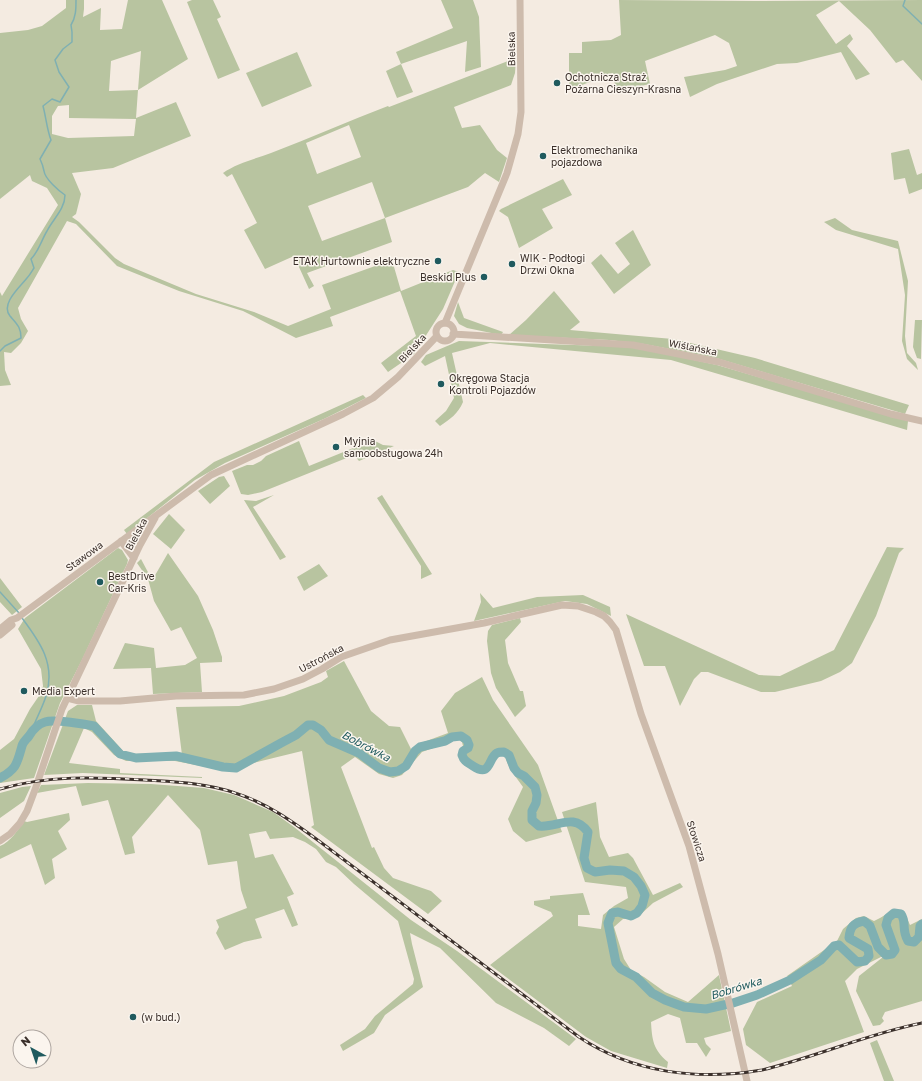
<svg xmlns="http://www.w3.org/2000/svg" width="922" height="1081" font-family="'Golos Text',sans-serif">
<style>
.green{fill:#b8c4a0;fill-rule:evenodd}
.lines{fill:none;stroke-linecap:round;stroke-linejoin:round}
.stream{stroke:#7fb0b2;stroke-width:1.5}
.river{stroke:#7fb0b2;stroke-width:9}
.tertiary{stroke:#cdbbac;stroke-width:7}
.rail-casing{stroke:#3b302b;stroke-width:3}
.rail{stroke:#fbf5ee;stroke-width:1.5;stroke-dasharray:4.5;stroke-linecap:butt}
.poi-dot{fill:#1f5a5e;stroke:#fbf5ee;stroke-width:1.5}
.labels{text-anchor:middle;stroke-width:3;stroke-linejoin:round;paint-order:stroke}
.street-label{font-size:10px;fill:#3b302b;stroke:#fbf5ee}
.poi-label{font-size:10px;fill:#3b302b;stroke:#fbf5ee;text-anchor:start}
.water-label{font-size:11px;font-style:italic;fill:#1f5a5e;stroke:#fbf5ee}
</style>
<rect width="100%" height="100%" fill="#f4ebe1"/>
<!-- green -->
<path class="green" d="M66 0H84V9L83 17 101 8 100 30 122 29 128 0H162L188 59 138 90 136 118 176 102 191 136 113 168 72 173 81 194 76 214 72 217 79 222 115 258 124 264 196 294 254 312 288 326 331 309 322 285 392 260 401 291 453 270 459 272 443 309 414 354 388 372 381 363 416 336 400 291 330 317 333 326 296 338 243 311 179 291 117 266 76 224 67 221 18 308 21 319 28 331 21 343 11 353 4 352 5 370 11 385 0 386V292L2 296 58 205 47 188 32 181 30 175 0 199V33L28 30 42 26 66 8ZM141 51 138 90 109 91 111 61ZM69 105V118L136 119 134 136 68 138 52 134V116L58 106Z
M192 0H213L221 17 217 19 240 70 218 79 187 2Z
M441 0H473L479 17 481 67 465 72 467 41 401 64 413 92 397 98 386 71 401 64 396 52 453 28Z
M619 0 754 1 922 0V81L903 60 896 63 870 30 839 1 816 15 836 44 850 34 853 39 847 46 870 74 856 80 841 52 797 63 777 64 717 84 690 97 684 77 725 70 737 66 729 43 715 35 645 61 650 84 616 91 613 73 569 90V53H582V42L611 40 621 35Z
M297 52 312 86 262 107 246 73Z
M516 58 515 73 511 85 454 107 462 128 480 125 497 150 507 158 499 182 485 173 468 187 385 218 392 242 307 273 314 286 309 289 294 256 265 269 244 230 257 223 232 174 227 177 223 173C237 163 255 159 271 153 310 138 349 121 388 106L389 107ZM349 125 361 157 317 174 306 143ZM372 182 385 218 322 241 308 206Z
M909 149 917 175 922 173V189L909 194 905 178 894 180 891 153Z
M563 179 572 195 542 209 553 228 519 248 508 217 499 211 501 209Z
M835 218 852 230 898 241 908 281 905 336 907 353 916 363 918 370 907 359 902 341 905 295 898 249 836 230 824 222Z
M633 230 651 265 614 294 591 263 601 254 618 274 630 264 615 243Z
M554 291 580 322 570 330 673 339 755 358 909 405 905 414 716 358 644 344 609 340 509 335 526 320Z
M458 302 464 318 503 332 501 335 467 328 459 324 454 316Z
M915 320H922L921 359 917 358 913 347Z
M459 341 633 347 717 365 908 421 907 430 671 360 490 343 452 353 463 402C458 414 450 419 440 426L435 421 446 411 454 398 445 356 425 366 421 362 426 355Z
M363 395 366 398 326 418 225 463 195 480 127 534 124 530 214 462Z
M373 440 383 445 394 446 359 461 354 455 262 492 248 495 241 494 232 471 247 465H253L261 461 266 456 299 441 309 466Z
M224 476 230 486 210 504 198 491 219 477Z
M274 495 253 507 286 557 280 560 244 500 256 501Z
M382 495 432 574 421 579V566L377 498Z
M169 514 185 530 171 549 153 534Z
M887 547 904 548 899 553 876 616 852 663 840 672 821 681 775 692H761L708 672H701L694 679 680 706 665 666H644L626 614 759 675 780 676 834 650Z
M118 548 122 550 128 560 127 564 81 662 60 703 34 778 0 783V750L14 739 30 709 41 693 43 686 41 669 18 629 25 618Z
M168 553 198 596 213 630 222 657V662L200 663 202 692 153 694 151 668 113 669 125 643 154 648 156 668 185 665 197 658 181 627 171 631 154 601 148 579 137 563 141 559 150 576 154 577Z
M319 564 328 576 304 591 297 577Z
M0 578 22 607 12 615 0 602Z
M480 593 493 608 537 597 583 595 610 607 611 616 587 604 565 601 474 621 481 602Z
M520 618 521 622 505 640 508 663 520 691H523L526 706 515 717 496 688 491 673 487 641 488 631 492 625Z
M344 661 371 711 389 726 400 727 412 751 421 743 448 733 441 711 455 693 482 677 493 700 538 765 562 832 526 842 513 831 508 819 523 787 510 769 505 757 502 755C486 763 493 779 469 768 463 765 459 759 458 753L463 746 462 742 458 739 422 752 402 775 393 778 379 774 355 757 341 767 372 848 374 847 384 868 393 878 431 891 442 901 428 914 311 827 314 825 302 751 253 763 238 770H222L175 761H126L114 755 92 732 84 728 69 763 120 769V773L202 777V778L83 773 44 775 68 711 77 705H92L96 721 124 752 131 754 176 753 182 755 176 707 239 706 284 696 321 682 328 677 326 671Z
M88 783 151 784 204 788 234 795 273 812 294 827 411 920 457 951 576 1039 569 1046 544 1028 496 1003 440 948 410 933 412 944 423 987 385 1015 374 1033 343 1051 340 1045 365 1029 375 1016 413 984 414 979 398 921 354 884 336 867 326 862 316 849 305 842 293 837 270 839 266 831 249 834 255 858 273 854 294 894 287 897 298 925 292 927 284 909 255 919 262 938 244 942 225 950 216 933 219 927 216 920 247 908 241 890 237 861 208 865 200 830 168 795 132 837 135 853 125 855 108 800 82 806 76 786 37 793 41 785Z
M31 786 24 801 0 818V793L22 787Z
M596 802 600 837 609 857 628 853 633 858 653 895 680 883 683 887 653 903 639 916 632 919H623L614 927 624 959 631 970 644 977 665 992 688 1002 719 975 731 1031 704 1038 706 1044 711 1049 706 1057 697 1043H686L680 1018 668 1014 651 1022C652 1039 653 1050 668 1062L667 1068 611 1051 586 1037 490 965 553 916 551 912 534 905V901L550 899V896L583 893 590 915H578V926L601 929 603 915 614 906 628 898 626 887 585 882 562 812Z
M69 813 70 820 58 831 67 849 52 859 55 878 45 885 31 844 0 859V846C10 842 18 830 24 821L27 822Z
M895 909C905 911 906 916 910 925L922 919V1001L885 1012 882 1018 884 1021 880 1025 873 1026 856 991 859 976 883 957H881L857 969 845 981 864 1032 770 1063 746 1045 743 1029 757 1002 792 986 787 976 837 941 843 929 856 918 864 916 874 921 880 918Z
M877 1040 894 1081H884L870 1043Z"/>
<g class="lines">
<!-- stream -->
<path class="stream" d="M905 0 903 6 922 24
M0 351 5 346 21 338C21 327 17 324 10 316 0 304 20 287 27 278 30 275 32 271 34 268L31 259C39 251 41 241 47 231 53 219 65 209 65 195 59 191 45 179 44 171 43 166 42 163 40 159L51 140C47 130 46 117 43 106L52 99 60 102 69 87 59 72 55 60 63 49 72 42V32L71 25C76 17 76 9 76 0
M0 592 19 613
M22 618C40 642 56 664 46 696 43 706 38 715 34 725V730"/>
<!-- river -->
<path class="river" d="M0 778C17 769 17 763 22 746 23 742 26 740 29 736 32 731 38 724 45 722 54 719 83 724 94 726L120 754 136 758 176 756 223 767 236 768 281 743 296 735 308 725H313L321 730 329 740 359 753 379 768 390 772 398 771 406 766 415 751 420 747 445 741 452 737 461 736 467 740 469 745 468 748 463 751 462 755C464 761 467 762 473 766 491 778 488 758 497 753 499 752 502 752 504 752L509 755 514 768 518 773 524 776 535 787 537 795 536 803 532 811V820L539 826C558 828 573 812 588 832L584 858 587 868 595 872 610 870 624 871 634 877 641 886 645 895 642 906 637 913 631 916 618 912 612 913 608 923 616 963 621 969 636 977 652 993 665 1000 684 1007 706 1009 733 1003 757 995 790 980 821 960 834 946 839 945 857 962 865 961 869 956 868 949 849 938C850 927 853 923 864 921L870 926 878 947 886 955 892 954 895 950 886 925 888 918 894 913 901 914C907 923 901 929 908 941L914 942 919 937 920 926 922 924"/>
<!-- tertiary -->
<path class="tertiary" d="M445 323 507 173 518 134 521 112 520 0
M436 332a9 9 0 1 1 18 0a9 9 0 1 1-18 0Z
M453 334 633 345 719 362 891 414 922 421
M121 541 134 558
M0 629 11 620 17 618 211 475 343 414 373 398 398 377 437 336
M0 635 12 625
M67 698 79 701H120L176 696 244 695 274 689 303 679 322 669 341 657 390 640 484 623 562 605 578 606 596 612 604 616 610 622 616 630 641 714 689 846 718 954 747 1081
M0 841 10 834 20 823 27 811 36 787 62 709 140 545 155 518"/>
<!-- rail casing -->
<g class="rail-casing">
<path id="rail" d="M0 789C48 775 96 777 145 780 175 782 206 783 235 793 267 803 293 822 319 841L579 1037C633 1073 698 1081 762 1070 816 1057 867 1034 922 1023"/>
</g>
<!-- rail -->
<use href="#rail" class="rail"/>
</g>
<!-- markers -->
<g class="poi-dot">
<circle cx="557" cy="83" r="4"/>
<circle cx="543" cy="156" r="4"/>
<circle cx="438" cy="261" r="4"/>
<circle cx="512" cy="264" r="4"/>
<circle cx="484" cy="277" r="4"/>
<circle cx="441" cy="384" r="4"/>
<circle cx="336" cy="447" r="4"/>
<circle cx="100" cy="582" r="4"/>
<circle cx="24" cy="691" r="4"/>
<circle cx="133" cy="1017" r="4"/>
</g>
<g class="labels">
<!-- street labels -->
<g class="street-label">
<text transform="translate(511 49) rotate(-91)" y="4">Bielska</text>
<text transform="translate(693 347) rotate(11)" y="4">Wiślańska</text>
<text transform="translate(412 348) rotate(-47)" y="4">Bielska</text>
<text transform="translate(136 534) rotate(-62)" y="4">Bielska</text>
<text transform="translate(84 556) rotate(-36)" y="4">Stawowa</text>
<text transform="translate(321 658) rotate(-28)" y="4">Ustrońska</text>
<text transform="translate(697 841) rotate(72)" y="4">Słowicza</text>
</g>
<!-- poi labels -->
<g class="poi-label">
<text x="565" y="81">Ochotnicza Straż<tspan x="565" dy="12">Pożarna Cieszyn-Krasna</tspan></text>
<text x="551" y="154">Elektromechanika<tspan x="551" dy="12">pojazdowa</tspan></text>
<text x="520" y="262">WIK - Podłogi<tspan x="520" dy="12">Drzwi Okna</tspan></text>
<text x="430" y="265" text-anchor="end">ETAK Hurtownie elektryczne</text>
<text x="476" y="281" text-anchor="end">Beskid Plus</text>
<text x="449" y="382">Okręgowa Stacja<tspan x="449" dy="12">Kontroli Pojazdów</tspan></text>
<text x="344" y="445">Myjnia<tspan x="344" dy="12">samoobsługowa 24h</tspan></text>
<text x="108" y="580">BestDrive<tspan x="108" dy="12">Car-Kris</tspan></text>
<text x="32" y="695">Media Expert</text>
<text x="141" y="1021">(w bud.)</text>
</g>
<!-- water labels -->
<g class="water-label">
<text transform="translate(366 746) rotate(28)" y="4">Bobrówka</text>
<text transform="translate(736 988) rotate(-17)" y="4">Bobrówka</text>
</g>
</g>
<!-- north arrow -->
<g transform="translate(32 1049) rotate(320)"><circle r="19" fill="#fbf5ee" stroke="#aea6a0"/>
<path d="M0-3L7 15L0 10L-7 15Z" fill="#1f5a5e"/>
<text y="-6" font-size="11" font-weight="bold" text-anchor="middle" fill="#3b302b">N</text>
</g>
</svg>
